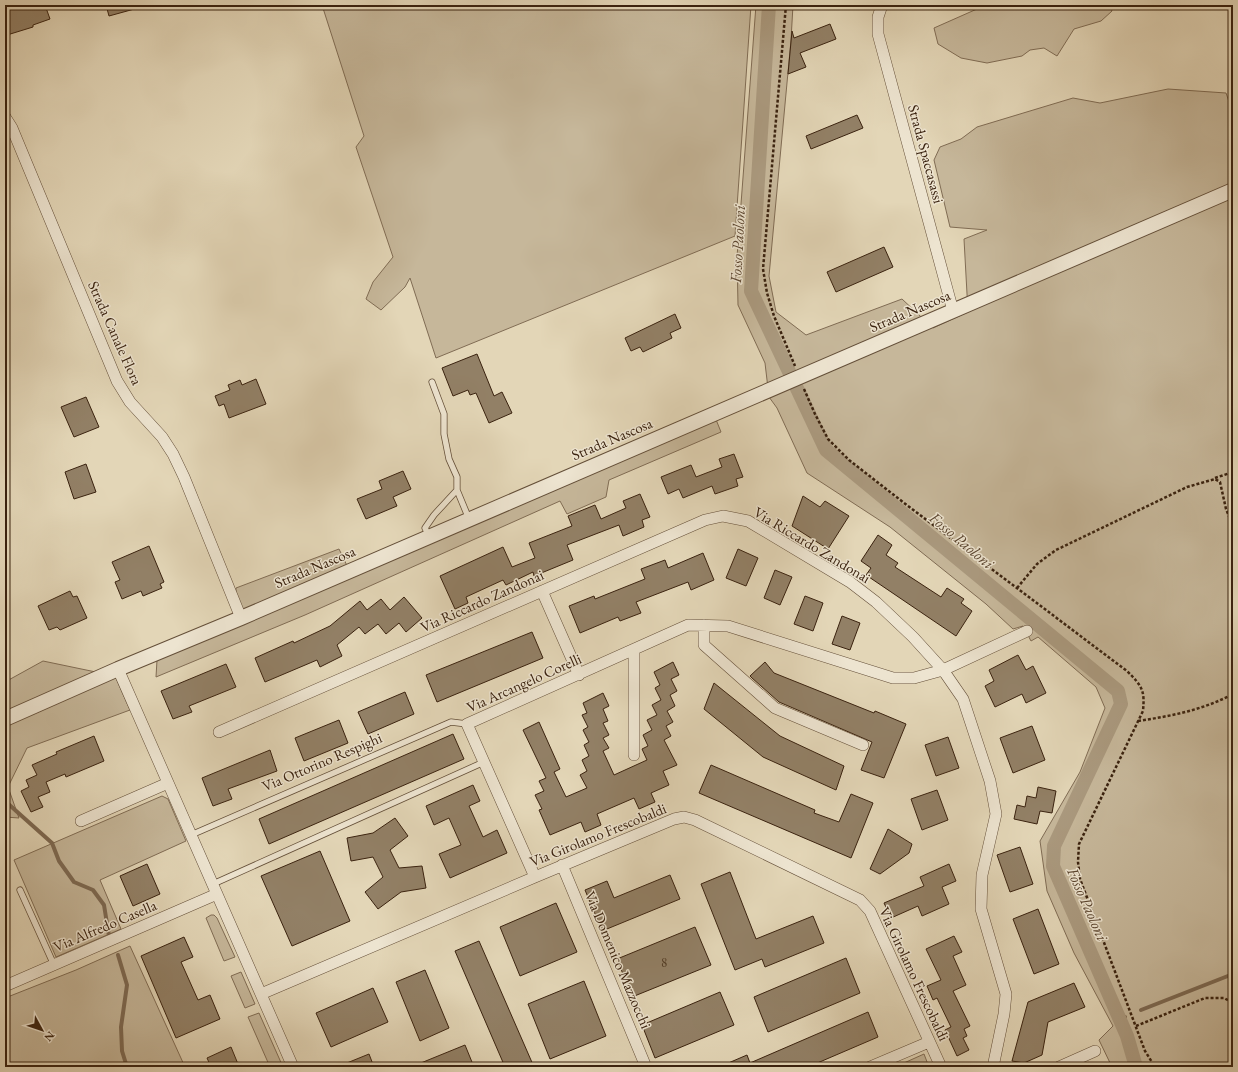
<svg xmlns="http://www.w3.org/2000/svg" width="1238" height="1072" font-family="'EB Garamond',serif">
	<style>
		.green { fill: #c6b79a; stroke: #806c54 }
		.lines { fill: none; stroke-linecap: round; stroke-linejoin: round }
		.stream { stroke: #7d6952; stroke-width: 4 }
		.canal { stroke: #aa997e; stroke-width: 14 }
		.building { fill: #928066; stroke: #3a220f }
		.service-casing { stroke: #644f39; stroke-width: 7 }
		.minor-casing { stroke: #644f39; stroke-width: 12 }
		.tertiary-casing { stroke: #644f39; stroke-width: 16 }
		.path { stroke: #3a220f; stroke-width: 2.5; stroke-dasharray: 3 2; stroke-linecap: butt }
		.service { stroke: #ede4d0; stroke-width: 5.5 }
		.minor { stroke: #ede4d0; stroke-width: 11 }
		.tertiary { stroke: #ede4d0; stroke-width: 14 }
		.labels { text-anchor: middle; stroke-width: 3; stroke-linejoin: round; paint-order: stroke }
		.number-label { font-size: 13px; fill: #503a25 }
		.street-label { font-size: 15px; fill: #3a220f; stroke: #ede4d0 }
		.water-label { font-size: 16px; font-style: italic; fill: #5c4630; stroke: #ede4d0 }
	</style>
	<rect width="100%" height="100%" fill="#e3d6b7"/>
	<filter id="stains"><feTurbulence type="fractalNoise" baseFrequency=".005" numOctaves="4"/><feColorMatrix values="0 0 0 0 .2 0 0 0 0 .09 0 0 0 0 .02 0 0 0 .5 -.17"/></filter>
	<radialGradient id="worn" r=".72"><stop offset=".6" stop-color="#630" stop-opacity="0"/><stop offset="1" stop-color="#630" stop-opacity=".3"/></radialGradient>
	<!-- green -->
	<path class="green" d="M322 5H751L735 236 436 358 410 278 405 287 381 310 366 299 373 282 393 257 356 147 364 136Z
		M756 5H793L791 40 769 276 776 312 806 335 902 299 933 328 968 312 964 239 987 230 950 227 934 160 940 147 961 139 977 127 1073 98 1100 103 1168 89 1226 93 1233 113V1067H1112L1099 1040 1113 1026 1074 953 1047 891 1040 841 1080 772 1105 708 1096 687 1038 637 1031 641 1023 626 1013 629 986 604 890 527 807 473 777 408 769 397 765 363 738 305 737 257Z
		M986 5H1110L1112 11 1101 21 1074 29 1057 56 1044 48 1030 50 1022 56 987 63 961 58 938 44 934 28Z
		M715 417 721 432 609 480 606 497 567 514 560 501 305 615 156 677 157 660 235 626 236 588 339 549 351 574Z
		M43 661 115 676 130 710 27 748 8 787 19 818 5 817V682Z
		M162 796 168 799 186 841 100 880 121 929 56 957 14 860Z
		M211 915H214L217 918 235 957 224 961 206 918Z
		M130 946 185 1067H5V998L76 970Z
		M241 972 255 1004 245 1008 231 976Z
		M259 1013 283 1067H270L248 1017Z
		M924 1054 929 1067H895Z"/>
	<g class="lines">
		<!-- stream -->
		<path class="stream" d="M5 801 52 843 59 861 74 882 93 890 104 905 109 936
			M118 955 127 985 121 1027 122 1051 127 1067
			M1141 1010 1233 974
			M1120 1019 1125 1017"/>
		<!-- canal -->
		<path class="canal" d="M769 5 751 291 826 450 1118 691 1121 704 1054 846 1053 866 1127 1036 1136 1067"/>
	</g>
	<!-- building -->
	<path class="building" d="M5 5H45L50 19 33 25V27L7 35 5 30Z
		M106 5H138V8L109 16Z
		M830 24 836 39 800 53 806 67 788 74 792 31 794 38Z
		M857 115 863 128 811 149 806 136Z
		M884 247 893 267 836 292 827 272Z
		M675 314 681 328 670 333 672 338 643 352 640 347 631 351 625 338Z
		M477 354 494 396 502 392 512 413 489 423 476 393 470 395 468 390 453 396 442 368Z
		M256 379 266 404 229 418 224 404 219 406 215 396 230 390 228 385 240 380 242 385Z
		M86 397 99 427 74 437 61 407Z
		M734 454 743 477 736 479 738 486 715 494 712 486 683 498 679 489 668 494 661 477 691 465 696 477 722 467 719 459Z
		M86 464 96 492 74 499 65 472Z
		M403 471 411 489 393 497 397 506 366 519 357 499 382 489 379 481Z
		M640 494 650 517 642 520 644 527 623 536 619 525 567 545 573 560 534 576 533 572 506 585 503 580 466 597 468 603 455 609 440 576 503 547 512 567 535 558 529 543 572 526 568 516 595 505 601 519 626 508 623 501Z
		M803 496 820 507 825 501 849 516 828 549 792 526Z
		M878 535 892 545 886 555 898 563 895 567 941 597 947 588 964 599 961 603 972 611 956 636 866 575 871 568 861 561Z
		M149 546 164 582 160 584 162 588 143 596 141 591 122 599 115 582 120 580 112 562Z
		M738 549 758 558 746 586 726 578Z
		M703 553 714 580 691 590 688 582 636 602 641 613 620 621 618 617 580 633 569 606 594 596 595 599 645 579 641 569 665 560 668 568Z
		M775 570 792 577 780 605 764 598Z
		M70 591 73 597 77 596 87 618 60 630 57 627 49 630 38 606Z
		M805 596 823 603 813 631 794 624Z
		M404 597 422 618 406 632 399 623 386 634 378 624 365 634 359 627 337 645 342 656 320 667 317 660 265 682 255 658 293 641 294 643 330 626 360 601 367 610 381 599 390 610Z
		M842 616 860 623 850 650 832 644Z
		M532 632 543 658 437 702 426 675Z
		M1018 655 1026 670 1033 666 1046 693 1026 703 1022 694 995 707 985 686 994 681 989 670Z
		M673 662 679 675 671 679 677 691 670 695 675 706 667 711 673 722 666 726 671 736 664 740 677 765 663 771 669 785 651 793 655 802 639 809 634 798 597 814 601 825 585 832 581 822 550 835 539 810 542 809 535 795 544 791 539 781 546 778 523 730 539 722 560 769 554 772 566 797 587 788 580 775 587 771 582 760 589 756 584 745 589 742 583 730 588 727 582 715 587 713 583 703 603 693 609 706 603 709 608 721 603 723 609 735 603 738 609 748 603 751 614 775 647 760 642 749 648 746 643 735 652 730 647 720 657 715 652 705 661 700 655 688 660 685 654 672Z
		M765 662 774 673 874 713 875 711 906 724 884 778 861 770 872 742 779 702 752 678 750 676Z
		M226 664 236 687 189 706 192 712 173 719 161 691Z
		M714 683 780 736 844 766 836 790 763 757 704 709Z
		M405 692 414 714 368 734 358 712Z
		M339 720 348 743 304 761 295 738Z
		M1032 726 1045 760 1013 773 1000 738Z
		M453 734 464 759 269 844 259 819Z
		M94 736 104 761 66 777 65 774 46 782 50 792 38 797 43 807 31 812 21 791 29 787 26 780 37 775 32 765 57 754 56 752Z
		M948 737 959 768 936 776 925 745Z
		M270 750 277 771 228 789 232 799 213 806 202 778Z
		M711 765 815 810 814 813 839 822 851 794 873 803 851 858 699 793Z
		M473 785 480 801 469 806 483 837 497 830 507 853 450 878 439 854 461 845 449 818 434 825 426 806Z
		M1038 787 1056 791 1052 813 1040 811 1037 824 1014 819 1017 805 1025 807 1027 796 1036 798Z
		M937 790 948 820 922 830 911 799Z
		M395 818 408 836 390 850 399 868 422 866 426 888 401 892 378 909 365 892 383 877 373 857 351 861 347 838 373 833Z
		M888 829 912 844 909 853 880 874 870 869Z
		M1020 847 1033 884 1010 892 997 855Z
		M320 851 350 921 292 946 261 876Z
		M147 864 160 894 133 906 120 876Z
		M949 864 956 881 942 887 949 904 922 916 918 906 891 918 884 903 924 886 920 877Z
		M730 872 756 939 813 916 824 943 765 967 762 959 735 970 701 884Z
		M670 875 680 899 602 931 585 890 607 881 614 898Z
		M556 903 577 952 520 976 500 927Z
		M1038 909 1059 964 1034 974 1013 919Z
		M695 927 711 965 632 997 617 959Z
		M954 936 962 952 953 956 966 985 953 991 970 1026 964 1029 967 1036 963 1038 969 1050 957 1056 945 1030 951 1027 937 998 933 1000 927 986 941 980 926 949Z
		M184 937 193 957 181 962 198 1000 210 995 220 1019 176 1038 141 956Z
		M479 941 534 1067H505L455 951Z
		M846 958 860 993 768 1032 754 997Z
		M425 970 449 1028 420 1041 396 982Z
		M584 981 606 1036 550 1059 528 1004Z
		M1074 983 1085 1007 1048 1022 1042 1055 1024 1063 1012 1061 1028 1002Z
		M373 988 388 1022 331 1047 316 1013Z
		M720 992 734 1025 655 1058 642 1025Z
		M868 1012 878 1037 808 1067H719L747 1055 750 1063Z
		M465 1045 474 1067H411Z
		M231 1047 238 1064 231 1067H211L207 1058Z
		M369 1054 374 1067H337Z"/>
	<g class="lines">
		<!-- service casing -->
		<g class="service-casing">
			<path id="service" d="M432 382 444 414V434L449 459 457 477V490L469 519
				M429 536 425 528 434 515 457 490
				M191 835 451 722 467 724
				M213 884 484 762
				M20 890 54 965"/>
		</g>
		<!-- minor casing -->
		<g class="minor-casing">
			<path id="minor" d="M882 5 878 17V34L953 311
				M5 117 12 128 117 381 130 402 162 437 173 454 184 477 241 618
				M542 591 579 675
				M704 625V645L775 708 863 745
				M118 669 293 1067
				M219 732 705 520 723 516 748 521 850 582 876 602 913 637 943 670 963 699 990 781 996 814 982 875 981 909 1006 994 1004 1014 993 1067
				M634 755V650
				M81 821 168 783
				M562 865 646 1067
				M535 877 467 724 688 625 728 626 893 678H914L943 670 1027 631
				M5 986 217 894
				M261 994 535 877 674 819 684 817 695 820 860 900 870 911 941 1067
				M870 1067 929 1042
				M1059 1067 1095 1051"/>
		</g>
		<!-- tertiary casing -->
		<g class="tertiary-casing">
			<path id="tertiary" d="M5 719 118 669 241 618 1233 190"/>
		</g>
		<!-- path -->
		<path class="path" d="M786 5 763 269 767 293 774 316 795 366
			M804 389 815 414 828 439 849 460 908 506 1127 671C1142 686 1145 690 1143 711L1079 844 1078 862 1080 879 1145 1051 1155 1067
			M1215 478 1233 472
			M1017 588 1037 564 1056 550 1187 487 1215 479 1220 482 1226 509 1233 526
			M1138 721C1171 716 1203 710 1233 694
			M1136 1026 1205 998H1224L1233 1003"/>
		<!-- service -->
		<use href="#service" class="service"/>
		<!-- minor -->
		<use href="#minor" class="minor"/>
		<!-- tertiary -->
		<use href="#tertiary" class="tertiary"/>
	</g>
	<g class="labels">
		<!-- number labels -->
		<g class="number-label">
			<text x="664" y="967">8</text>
		</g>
		<!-- street labels -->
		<g class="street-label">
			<text transform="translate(926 154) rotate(75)" y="5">Strada Spaccasassi</text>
			<text transform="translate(910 311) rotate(-23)" y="5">Strada Nascosa</text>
			<text transform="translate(115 333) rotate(66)" y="5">Strada Canale Flora</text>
			<text transform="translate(612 439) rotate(-23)" y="5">Strada Nascosa</text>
			<text transform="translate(812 545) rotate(31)" y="5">Via Riccardo Zandonai</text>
			<text transform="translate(315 567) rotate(-23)" y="5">Strada Nascosa</text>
			<text transform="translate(482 601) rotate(-24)" y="5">Via Riccardo Zandonai</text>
			<text transform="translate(524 683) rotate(-24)" y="5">Via Arcangelo Corelli</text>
			<text transform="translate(322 762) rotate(-23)" y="5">Via Ottorino Respighi</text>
			<text transform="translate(598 835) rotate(-22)" y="5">Via Girolamo Frescobaldi</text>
			<text transform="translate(105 926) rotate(-23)" y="5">Via Alfredo Casella</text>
			<text transform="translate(618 960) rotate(67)" y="5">Via Domenico Mazzocchi</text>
			<text transform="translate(914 974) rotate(65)" y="5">Via Girolamo Frescobaldi</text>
		</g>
		<!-- water labels -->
		<g class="water-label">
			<text transform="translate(737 244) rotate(-87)" y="6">Fosso Paoloni</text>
			<text transform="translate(962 540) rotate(40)" y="6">Fosso Paoloni</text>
			<text transform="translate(1088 904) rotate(66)" y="6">Fosso Paoloni</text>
		</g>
	</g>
	<!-- margin -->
	<rect width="1238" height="1072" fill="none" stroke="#e3d6b7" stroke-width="20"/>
	<rect x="6" y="6" width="1226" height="1060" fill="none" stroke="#3a220f" stroke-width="2"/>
	<rect x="10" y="10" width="1218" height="1052" fill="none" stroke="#3a220f"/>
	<!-- north arrow -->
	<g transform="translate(42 1030) rotate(130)" stroke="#ede4d0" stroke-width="3" paint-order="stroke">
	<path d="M0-3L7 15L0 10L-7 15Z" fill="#3a220f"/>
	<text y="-6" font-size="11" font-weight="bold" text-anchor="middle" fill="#3a220f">N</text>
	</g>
	<rect width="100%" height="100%" filter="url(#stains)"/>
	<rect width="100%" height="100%" fill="url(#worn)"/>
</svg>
